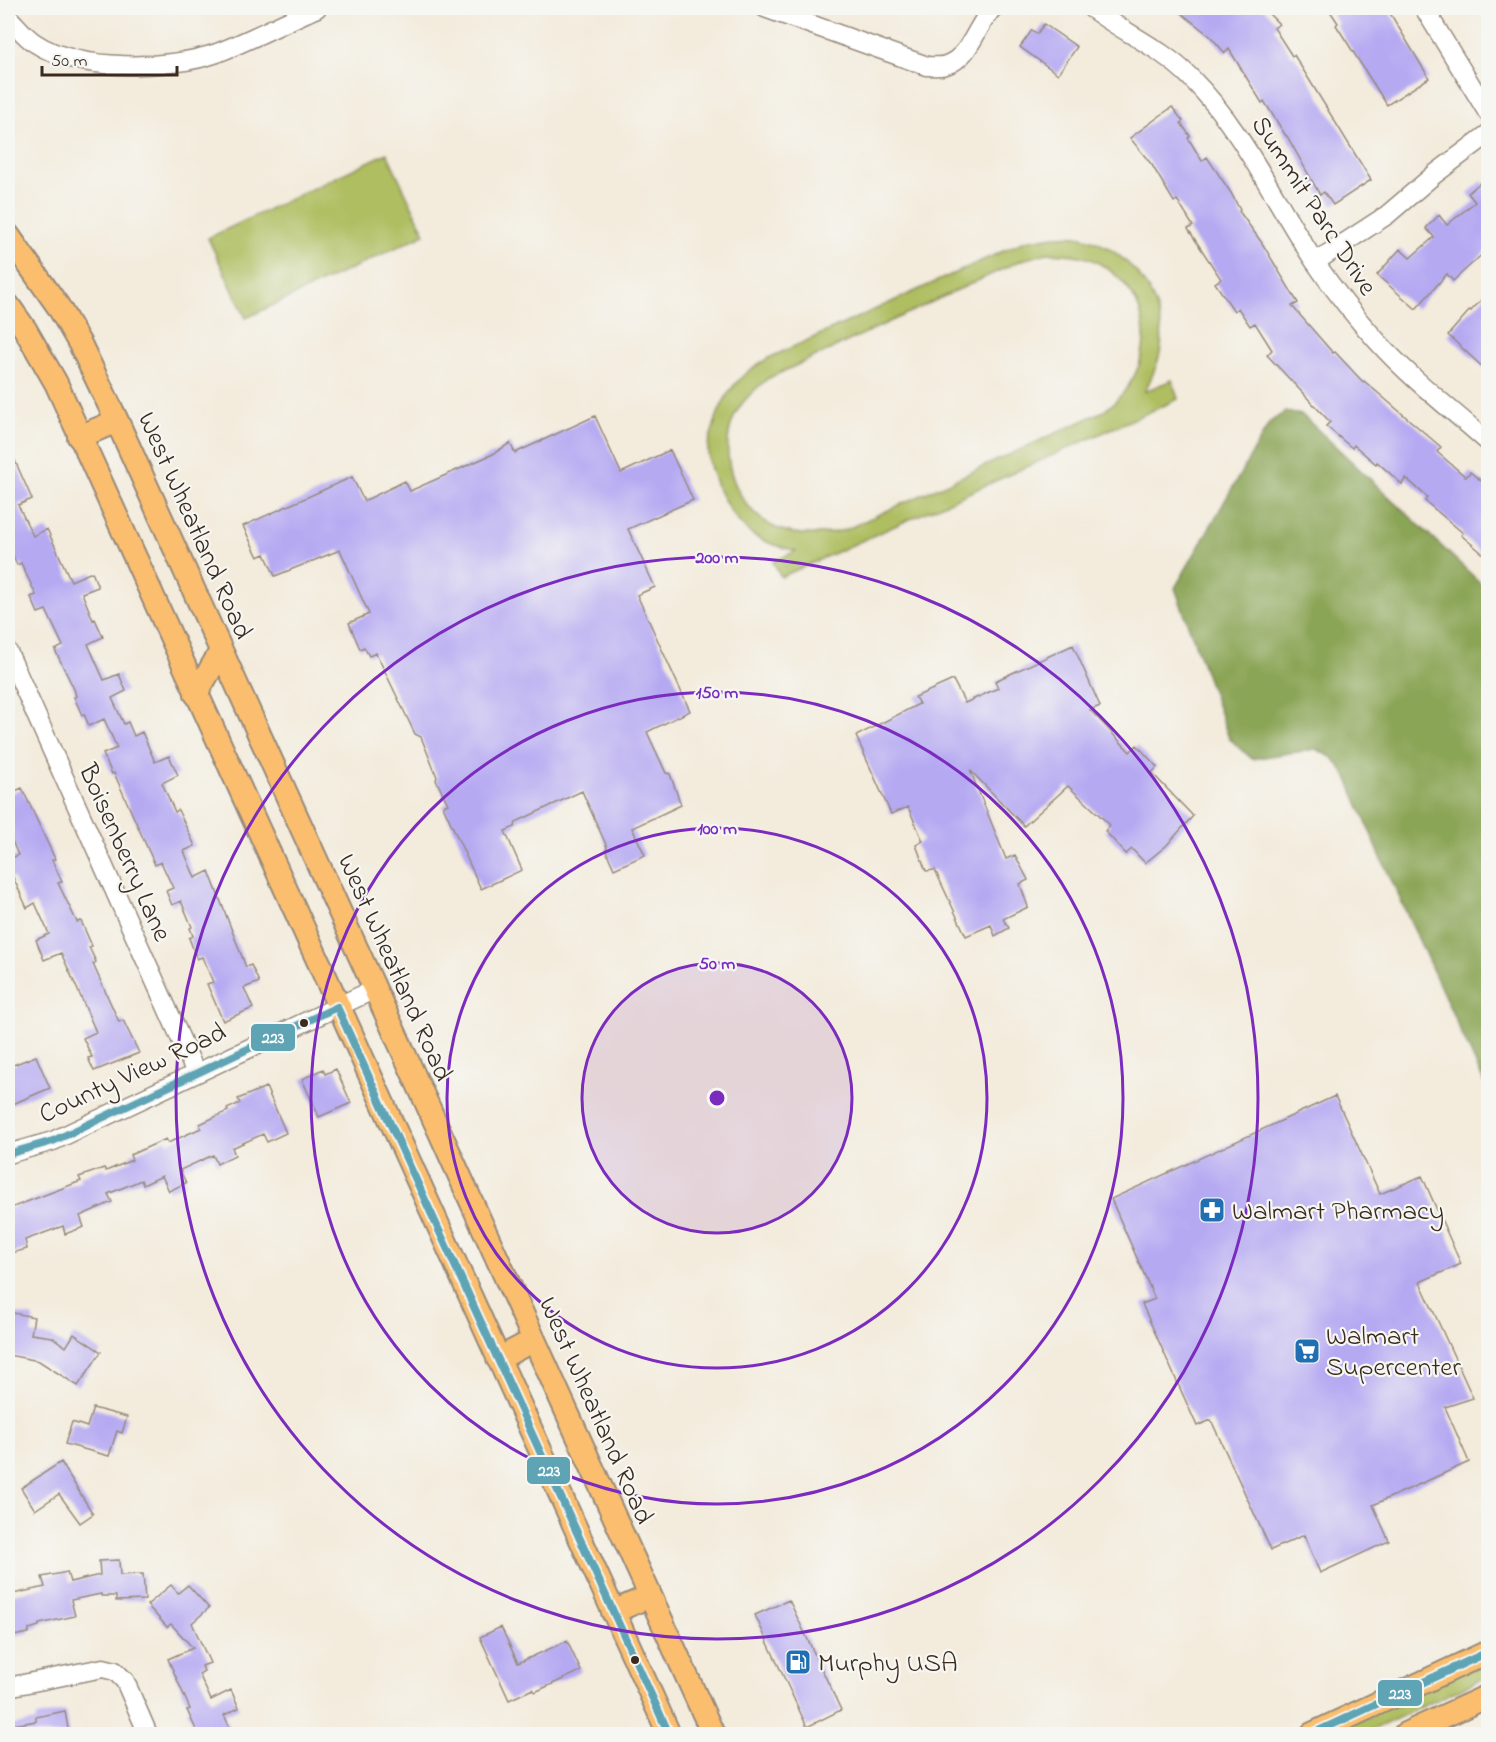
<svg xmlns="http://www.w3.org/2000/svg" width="1496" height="1742" font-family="'Indie Flower',sans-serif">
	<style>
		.green { fill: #afbe60; stroke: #75743f; stroke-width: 1.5; fill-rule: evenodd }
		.forest { fill: #8ba556; stroke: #63683a; stroke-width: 1.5 }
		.building { fill: #b5a9f2 }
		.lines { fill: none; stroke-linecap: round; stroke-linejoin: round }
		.minor-casing { stroke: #978a7c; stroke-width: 21 }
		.major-casing { stroke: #978a7c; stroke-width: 26 }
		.minor { stroke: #fff; stroke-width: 18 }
		.major { stroke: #fbbe6e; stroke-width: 22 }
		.bus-1-casing { stroke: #f6f6f2; stroke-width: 12 }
		.bus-1 { stroke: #5fa4b5; stroke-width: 8 }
		.ring { fill: none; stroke: #7b2cbf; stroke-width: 3 }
		.bus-dot { fill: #3b2a1e; stroke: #f6f6f2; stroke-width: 2 }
		.labels { text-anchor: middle; stroke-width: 4.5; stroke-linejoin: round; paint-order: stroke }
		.street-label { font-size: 27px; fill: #3b2a1e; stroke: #f6f6f2 }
		.poi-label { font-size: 27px; fill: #3b2a1e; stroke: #f6f6f2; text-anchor: start }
		.centre { fill: #7b2cbf; stroke: #f6f6f2; stroke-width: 3 }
		.ring-label { font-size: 18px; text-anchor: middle; font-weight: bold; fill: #7b2cbf; stroke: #f6f6f2; stroke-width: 4.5; stroke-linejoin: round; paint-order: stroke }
		.line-badge { stroke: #f6f6f2; stroke-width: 2 }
		.badge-label { font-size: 16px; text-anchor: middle; font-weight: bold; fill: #fff }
	</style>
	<rect width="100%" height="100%" fill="#f6f6f2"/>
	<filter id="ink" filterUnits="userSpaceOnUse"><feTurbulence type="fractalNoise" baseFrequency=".0167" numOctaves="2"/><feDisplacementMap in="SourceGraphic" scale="12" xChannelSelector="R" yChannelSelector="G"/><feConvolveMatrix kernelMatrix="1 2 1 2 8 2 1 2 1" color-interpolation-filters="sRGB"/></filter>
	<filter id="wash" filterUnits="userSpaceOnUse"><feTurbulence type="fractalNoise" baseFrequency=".008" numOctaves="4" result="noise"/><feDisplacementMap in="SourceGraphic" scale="24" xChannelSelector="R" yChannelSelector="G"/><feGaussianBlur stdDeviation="1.35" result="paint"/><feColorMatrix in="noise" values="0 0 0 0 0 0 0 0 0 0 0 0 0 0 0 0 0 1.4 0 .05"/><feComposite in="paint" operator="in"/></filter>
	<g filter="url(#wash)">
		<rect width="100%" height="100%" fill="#f3ebdb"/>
		<!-- green -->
		<path class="green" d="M387 153 425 234 246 318 208 238Z
			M1054 236C1063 236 1074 234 1082 237 1129 249 1167 299 1161 348 1159 364 1151 378 1145 391L1172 380 1178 399 781 577 773 562 796 551C781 547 766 543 753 535 740 526 731 513 724 500 715 485 708 465 708 447 708 442 711 435 713 429 722 395 739 373 771 357L1025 241ZM1047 253C1064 254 1082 254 1097 262 1159 296 1158 371 1104 411L845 530C823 535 798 537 776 528 736 510 717 456 734 417 741 401 755 390 767 379L1022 260Z
			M1488 1654V1676L1366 1733 1342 1734 1339 1729Z"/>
		<!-- forest -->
		<path class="forest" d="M1285 412 1302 415 1488 590V1091L1379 853 1347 777 1333 758 1316 749 1252 759 1229 738 1175 588 1270 422Z"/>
		<g id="blocks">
			<!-- building -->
			<path class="building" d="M1175 8H1263L1279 24 1274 28 1292 56 1294 55 1371 180 1333 205 1324 192 1320 195 1287 136H1286L1264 101 1262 103 1229 49 1225 53 1210 36Z
				M1328 8H1387L1429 78 1387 105 1336 25 1338 23Z
				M1044 24 1077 47 1058 74 1020 47 1032 30 1037 34Z
				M1172 107 1183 121 1181 123 1190 136 1188 138 1202 161 1207 157 1231 193 1240 210 1239 211 1262 243 1298 303 1292 306 1333 353 1335 352 1363 382 1364 381 1441 447 1437 452 1466 477 1470 472 1488 486V558L1461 535 1463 533 1425 501 1427 497 1406 478 1402 484 1377 462 1376 464 1354 445 1352 448 1326 426 1330 422 1267 355 1272 350 1255 323 1250 326 1238 308 1234 311 1215 283 1221 279 1188 229 1193 226 1177 200 1174 202 1152 165 1130 138Z
				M1482 181 1488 189V249L1453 281 1447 274 1416 309 1377 275 1400 249 1410 258 1434 237 1426 228 1439 215 1447 225 1475 202 1468 193Z
				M1488 293V372L1448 335 1470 310 1471 311Z
				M595 416 621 473 670 450 693 500 628 529 655 587 637 595 690 711 647 732 666 773 670 774 681 805 632 828 645 855 614 869 606 851 607 847 582 791 516 822 515 827 505 831 522 870 481 889 443 806 448 804 436 780 437 777 421 737 415 734 376 653 369 656 364 647 360 649 349 623 369 614 340 550 275 576 265 554 258 557 243 526 352 477 364 501 405 481 410 491 493 454 510 443 515 453Z
				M8 445 32 499 18 505 33 536 47 529 71 581 92 572 98 587 82 593 93 620 95 619 103 637 88 644 104 680 119 674 126 691 112 698 124 724 128 722 134 736 142 732 155 762 169 756 178 775 162 783 175 812 178 810 195 846 184 851 195 878 209 871 246 967 251 965 259 982 244 988 253 1008 223 1021 207 984 213 982 202 957 197 959 189 938 193 936 190 928 192 927 181 901 172 905 166 891 173 888 161 862 155 865 114 773 112 774 103 754 117 748 104 719 89 726 84 714 82 715 74 697 76 696 74 689 55 650 63 646 46 610 38 613 31 597 36 595 21 563 17 565 8 544Z
				M1073 645 1100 706 1090 710 1130 752 1137 745 1157 767 1152 773 1193 816 1166 846 1145 863 1132 849 1126 854 1105 831 1110 825 1068 786 1024 826 970 770 1006 859 1015 855 1028 880 1020 884 1028 907 1003 919 1009 928 995 936 991 925 966 936 935 870 926 871 916 845 923 841 908 807 891 814 856 736 919 704 915 697 953 680 965 703 998 688 995 681Z
				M22 788 55 859 52 860 62 882 58 883 77 922 81 921 92 946 89 947 96 962 93 964 119 1022 123 1020 139 1053 94 1071 88 1058 92 1057 83 1038 96 1032 80 995 61 953 44 960 36 940 49 934 35 903 27 908 13 877 8 880V860L18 855 8 832V794Z
				M36 1056 50 1088 8 1106V1067Z
				M323 1069 325 1074 336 1069 351 1103 319 1117 302 1079Z
				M266 1087 286 1133 267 1142 263 1134 232 1148 235 1155 217 1164 213 1155 180 1170 186 1183 169 1191 162 1176 143 1185 141 1180 108 1194 112 1202 80 1216 84 1227 65 1234 63 1226 25 1240 27 1249 8 1254V1209L81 1181 79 1177 104 1168 106 1171 132 1160 130 1155 166 1139 168 1143 201 1128 200 1124 228 1111 227 1109 240 1103 238 1099Z
				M1335 1096 1380 1194 1422 1176 1461 1264 1420 1282 1473 1398 1445 1407 1469 1462 1373 1505 1389 1541 1320 1573 1304 1535 1271 1550 1211 1420 1197 1426 1142 1304 1155 1299 1111 1199Z
				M8 1312 34 1317 31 1334 52 1337 66 1347 74 1334 101 1352 78 1386 39 1361 8 1355Z
				M93 1408 127 1417 122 1433 117 1431 109 1456 65 1444 72 1422 87 1427Z
				M61 1462 93 1514 80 1523 59 1494 35 1510 21 1488Z
				M119 1560 120 1575 143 1574 145 1600 116 1601V1596H101V1594L71 1600 75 1616 39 1624V1626L29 1629V1633L8 1637V1595L45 1587 42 1577 67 1572 70 1582 100 1575 99 1561Z
				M171 1585 178 1593 188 1585 209 1608 192 1623 210 1663 202 1666 204 1671 199 1674 211 1700 231 1690 239 1708 224 1715 233 1734H198L187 1710 190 1709 168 1659 193 1648 171 1624 167 1627 147 1605Z
				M789 1600 841 1710 807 1727 755 1615Z
				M501 1627 518 1663 567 1641 581 1671 535 1692 533 1689 509 1700 480 1637Z
				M65 1711 69 1734H8V1726L36 1721V1717Z"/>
		</g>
	</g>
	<g filter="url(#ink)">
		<use href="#blocks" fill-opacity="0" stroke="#978a7c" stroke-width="1.5"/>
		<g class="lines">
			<!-- minor casing -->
			<g class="minor-casing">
				<path id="minor" d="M765 8 927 66C933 66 941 67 946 65 971 57 976 25 993 8
					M1091 8C1124 33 1162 48 1191 78 1244 131 1274 201 1315 262 1334 290 1355 317 1377 341 1410 378 1451 409 1488 442
					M1424 8 1488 113
					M9 18C17 26 25 37 35 43 79 72 169 70 217 53 251 40 284 22 317 8
					M1315 262 1387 215 1435 174 1488 134
					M8 652 196 1073
					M8 1154 53 1141 375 989
					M8 1687 103 1668 115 1671 125 1681 148 1734"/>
			</g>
			<!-- major casing -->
			<g class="major-casing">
				<path id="major" d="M8 235 58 306 80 344 117 421 713 1734
					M8 305 25 329 56 383 669 1734
					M79 437 117 421
					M196 694 221 651
					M498 1359 534 1340
					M613 1612 650 1596
					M1312 1734 1488 1652
					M1405 1734 1488 1696"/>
			</g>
			<!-- minor -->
			<use href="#minor" class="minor"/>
			<!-- major -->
			<use href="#major" class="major"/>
			<!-- bus-1 casing -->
			<g class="bus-1-casing">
				<path id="bus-1" d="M8 1154 53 1141 337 1007 669 1734
					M1312 1734 1488 1652"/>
			</g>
			<!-- bus-1 -->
			<use href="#bus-1" class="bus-1"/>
		</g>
	</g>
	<!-- distance rings -->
	<circle cx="717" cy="1098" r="135" fill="#7b2cbf" fill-opacity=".12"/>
	<g class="ring">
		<circle cx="717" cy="1098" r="135"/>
		<circle cx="717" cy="1098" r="270"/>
		<circle cx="717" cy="1098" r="406"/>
		<circle cx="717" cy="1098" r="541"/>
	</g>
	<!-- icons -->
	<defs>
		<g id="pharmacy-square" transform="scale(1.35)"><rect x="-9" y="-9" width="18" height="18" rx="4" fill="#1f6fb2" stroke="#f6f6f2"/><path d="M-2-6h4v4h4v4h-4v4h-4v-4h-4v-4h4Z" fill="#fff"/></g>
		<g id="supermarket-square" transform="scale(1.35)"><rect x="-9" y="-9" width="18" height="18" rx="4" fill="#1f6fb2" stroke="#f6f6f2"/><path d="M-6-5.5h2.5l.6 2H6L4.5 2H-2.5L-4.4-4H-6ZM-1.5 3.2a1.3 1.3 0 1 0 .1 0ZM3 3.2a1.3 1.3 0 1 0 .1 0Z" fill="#fff"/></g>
		<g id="fuel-square" transform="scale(1.35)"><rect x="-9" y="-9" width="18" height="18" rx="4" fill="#1f6fb2" stroke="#f6f6f2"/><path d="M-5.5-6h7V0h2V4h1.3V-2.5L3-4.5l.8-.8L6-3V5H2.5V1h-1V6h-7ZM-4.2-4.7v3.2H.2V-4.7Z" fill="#fff"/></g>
	</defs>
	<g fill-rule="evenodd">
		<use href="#pharmacy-square" x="1212" y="1210"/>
		<use href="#supermarket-square" x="1307" y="1351"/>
		<use href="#fuel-square" x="798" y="1662"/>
	</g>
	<!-- markers -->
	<g class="bus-dot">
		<circle cx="304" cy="1023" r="5"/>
		<circle cx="635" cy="1660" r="5"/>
	</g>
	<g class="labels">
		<!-- street labels -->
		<g class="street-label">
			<text transform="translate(1315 205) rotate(57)" y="9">Summit Parc Drive</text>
			<text transform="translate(196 525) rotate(66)" y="9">West Wheatland Road</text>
			<text transform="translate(126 852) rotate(66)" y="9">Boisenberry Lane</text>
			<text transform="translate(396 967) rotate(66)" y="9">West Wheatland Road</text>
			<text transform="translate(132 1072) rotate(-25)" y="9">County View Road</text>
			<text transform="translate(597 1410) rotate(66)" y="9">West Wheatland Road</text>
		</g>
		<!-- poi labels -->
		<g class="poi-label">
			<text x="1232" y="1219">Walmart Pharmacy</text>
			<text x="1326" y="1344">Walmart<tspan x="1326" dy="31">Supercenter</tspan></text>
			<text x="818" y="1671">Murphy USA</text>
		</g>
	</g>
	<circle cx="717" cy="1098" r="9" class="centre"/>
	<g class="ring-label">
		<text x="717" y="563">200 m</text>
		<text x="717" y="698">150 m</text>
		<text x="717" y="834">100 m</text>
		<text x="717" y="969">50 m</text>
	</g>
	<g class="line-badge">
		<rect x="250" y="1023" width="46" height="29" rx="6" fill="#5fa4b5"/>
		<rect x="526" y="1456" width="45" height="29" rx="6" fill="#5fa4b5"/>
		<rect x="1377" y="1679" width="46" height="28" rx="6" fill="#5fa4b5"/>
	</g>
	<g class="badge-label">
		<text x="273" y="1043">223</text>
		<text x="549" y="1476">223</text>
		<text x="1400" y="1699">223</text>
	</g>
	<!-- margin -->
	<rect width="1496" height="1742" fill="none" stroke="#f6f6f2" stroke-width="30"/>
	<!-- scale -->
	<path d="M42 66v9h135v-9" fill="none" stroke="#3b2a1e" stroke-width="3"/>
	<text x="51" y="66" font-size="18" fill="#3b2a1e" stroke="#f6f6f2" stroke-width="4.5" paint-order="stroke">50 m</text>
</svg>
